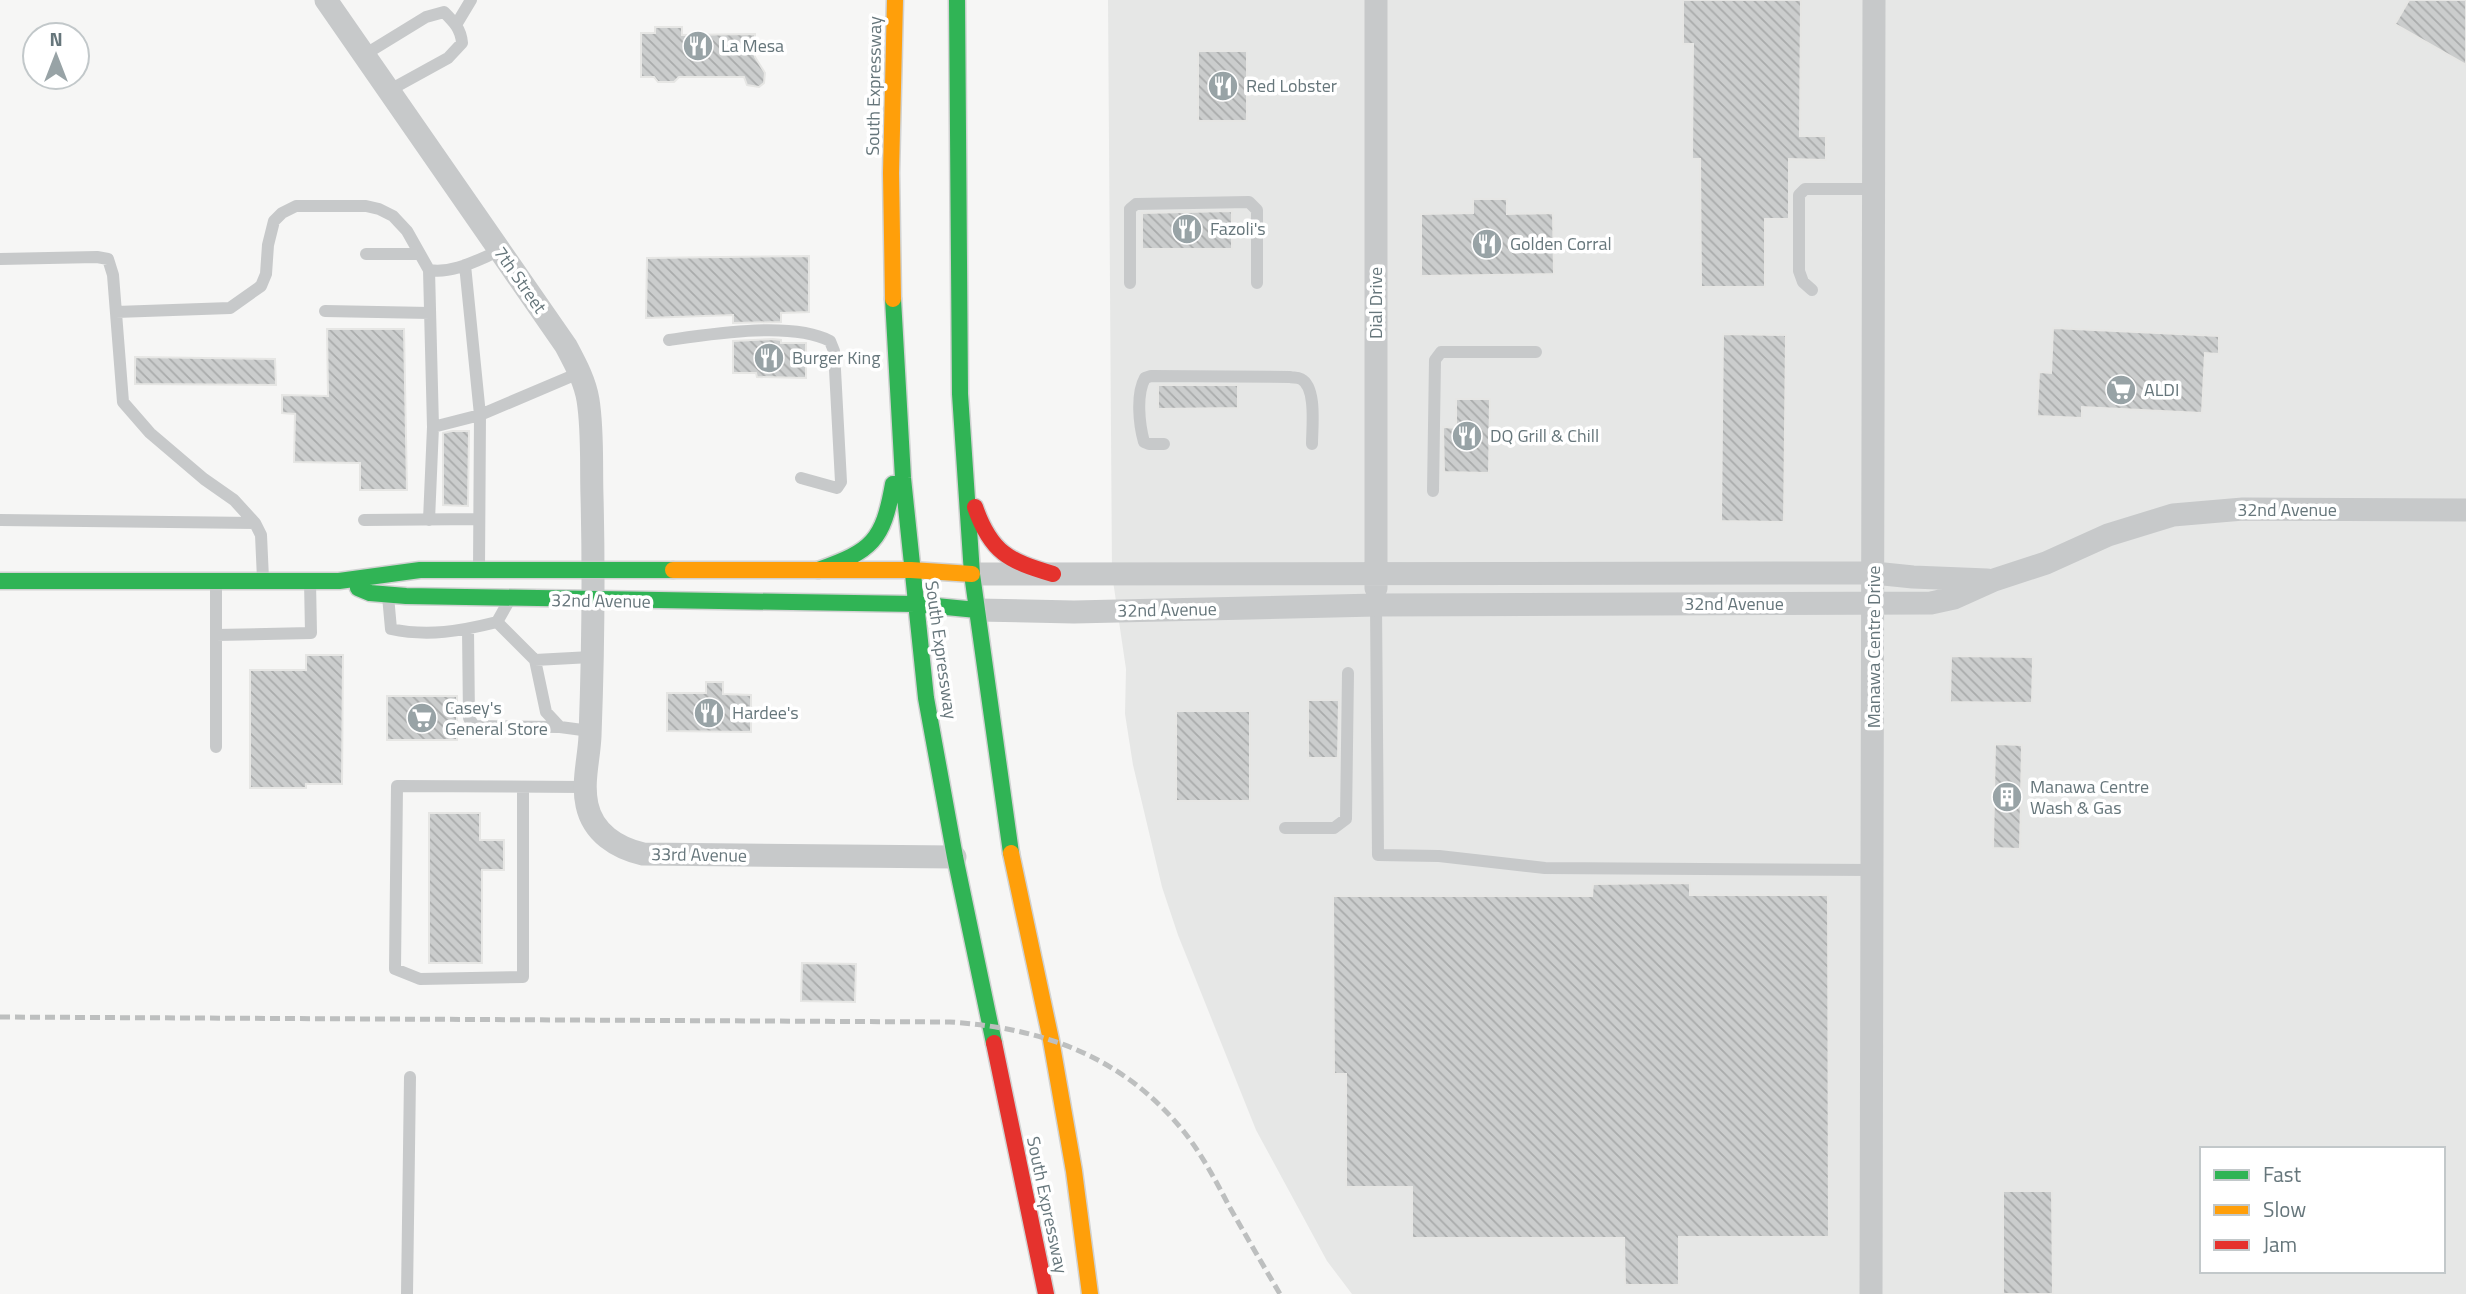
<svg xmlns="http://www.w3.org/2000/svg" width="2466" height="1294" font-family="'Titillium Web',sans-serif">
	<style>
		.built { fill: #e6e7e6; fill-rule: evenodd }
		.building { fill: url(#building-back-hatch); stroke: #e6e6e4; stroke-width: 2 }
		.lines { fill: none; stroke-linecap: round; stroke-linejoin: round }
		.fast-casing { stroke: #d1d2d2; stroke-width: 19 }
		.slow-casing { stroke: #d1d2d2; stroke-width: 19 }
		.jam-casing { stroke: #d1d2d2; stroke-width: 19 }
		.lane { stroke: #c7c9ca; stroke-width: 12 }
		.street { stroke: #c7c9ca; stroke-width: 23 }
		.fast { stroke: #30b455; stroke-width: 16 }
		.slow { stroke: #ff9f0a; stroke-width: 16 }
		.jam { stroke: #e5322d; stroke-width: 16 }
		.rail { stroke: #bdbfbf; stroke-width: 5; stroke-dasharray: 10 5; stroke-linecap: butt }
		.labels { text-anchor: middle; stroke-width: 7; stroke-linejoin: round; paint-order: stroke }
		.poi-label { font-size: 18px; fill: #66767b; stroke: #fff; text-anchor: start }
		.street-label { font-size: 18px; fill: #66767b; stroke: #fff }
	</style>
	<defs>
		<pattern id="building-back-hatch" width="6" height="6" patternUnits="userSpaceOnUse" patternTransform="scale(1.75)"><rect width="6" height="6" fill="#cbcdcd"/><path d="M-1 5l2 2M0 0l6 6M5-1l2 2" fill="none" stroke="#a9abab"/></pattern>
	</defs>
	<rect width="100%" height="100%" fill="#f6f6f5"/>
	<!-- built -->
	<path class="built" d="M1108 0H2466V1294H1352L1327 1261 1256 1130 1178 935 1162 887 1133 765 1125 714 1126 669 1112 574ZM2202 1149H2443V1271H2202Z"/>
	<!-- building -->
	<path class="building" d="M1683 0H1801L1800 136H1826V160L1789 159V219H1765V287H1701L1700 159H1692L1693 44H1683Z
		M2409 0H2466V65L2395 24Z
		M655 27H682V35L755 34V57L765 73 764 83 759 87 747 85 744 77H679L674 82H658L654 77H641V33H655Z
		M1198 51H1247V121H1198Z
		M1473 199H1507V214L1553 213 1554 274 1421 276V214L1473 213Z
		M1232 211V249H1142V213Z
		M809 256V312L781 313V322L733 323V315L646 318 647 258Z
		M2053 328 2219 336V354L2205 353 2202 413 2082 407V418L2037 416 2039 372 2051 373Z
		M327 329H404L407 490H360V463L294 462 295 414 282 413V395L328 396Z
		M1723 334 1786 335 1784 522 1721 521Z
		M773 339 781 340V343H806V378L757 377 756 373H733V341Z
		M135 357 275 359 276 385 135 384Z
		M1158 385H1238V408L1158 409Z
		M1456 399H1490L1489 473 1444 472 1443 427 1456 428Z
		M452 431H469L468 506 443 505V433Z
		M306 655H343L342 784H306V788H250V670H306Z
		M1951 656 2033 657 2032 703 1950 702Z
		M706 682H723V694L751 695V732L667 731V693H706Z
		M387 696H457V740H387Z
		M1308 700H1339L1338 758H1308Z
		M1176 711H1250V801H1176Z
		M1995 744 2022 745 2020 849 1993 848Z
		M429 813H480V840H504V870H482V963H429Z
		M1690 883V895H1828L1829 1237H1679V1285H1625L1624 1238H1412V1187H1346V1074H1334L1333 896H1592L1593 884Z
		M802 963 856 964 855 1002 801 1001Z
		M2003 1191H2052L2053 1294H2003Z"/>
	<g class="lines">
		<!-- fast casing -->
		<g class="fast-casing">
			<path id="fast" d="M957 0 960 394 972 574 1011 853
				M893 299 903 478 926 698 955 857 994 1043
				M818 570C872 551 883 541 893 484
				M0 581H339L420 570H673
				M358 588 370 593 406 596 915 604 977 610"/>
		</g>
		<!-- slow casing -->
		<g class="slow-casing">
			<path id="slow" d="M893 299 891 173 895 0
				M673 570H911L972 574
				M1011 853 1051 1040 1074 1171 1090 1294"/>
		</g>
		<!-- jam casing -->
		<g class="jam-casing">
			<path id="jam" d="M975 507C991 553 1009 561 1053 574
				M994 1043 1046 1294"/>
		</g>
		<!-- lane -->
		<path class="lane" d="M456 25 471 0
			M364 55 426 17 444 12C454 22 461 29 462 43L448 58 388 91
			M366 254H420
			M0 259 97 257 108 259 113 275 123 402 150 433 204 479 234 500 255 523 261 535 263 579
			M465 265 480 415 479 568
			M429 270C453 274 477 260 499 251
			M1130 283V209L1136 204 1249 202 1257 210V283
			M1812 290 1803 282 1799 271V195L1805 189H1873
			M325 311 430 313
			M116 312 230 308 261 286 266 274 268 245 274 221 282 213 296 206H366L379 209 393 216 407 231 429 270 433 427
			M669 340C711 334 792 321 830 341L834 351 841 482 837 488 801 478
			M1164 444H1149L1144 442C1139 424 1136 394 1145 378L1151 376 1290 377C1293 378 1297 377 1301 379 1317 387 1312 428 1312 444
			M1433 491 1435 360 1441 352H1536
			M0 520 255 523
			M364 520 479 519
			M429 520 433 427 480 415 579 373
			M388 596 391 629C428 637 461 631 497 622L510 599
			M1376 605 1378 855 1439 856 1545 868 1873 870
			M497 622 535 660 591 657
			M468 630 469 718 474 726 560 727
			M216 635 311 633 310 581
			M535 660 546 712 560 727 590 731
			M216 747V581
			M523 787V977L420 979 395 969 397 786 584 787
			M1285 828H1334L1346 819 1348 673
			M407 1294 410 1077"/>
		<!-- street -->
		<path class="street" d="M326 0 566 346C575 363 585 381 588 400 593 431 591 465 592 496 594 576 593 656 590 736 589 759 582 782 587 805 593 833 617 848 643 854L955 857
			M972 574 1874 573 1913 577 1987 580
			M1376 588V0
			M977 610 1074 612 1376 605 1931 603 1954 598 1994 580 2046 563 2108 535 2173 515 2243 509 2466 510
			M1871 1294 1874 0"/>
		<!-- fast -->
		<use href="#fast" class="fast"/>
		<!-- slow -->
		<use href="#slow" class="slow"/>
		<!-- jam -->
		<use href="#jam" class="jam"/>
		<!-- rail -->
		<path class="rail" d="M0 1017 950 1022C1044 1028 1124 1057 1185 1133 1202 1155 1216 1181 1229 1206 1246 1236 1263 1265 1280 1294"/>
	</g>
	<!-- icons -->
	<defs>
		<g id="restaurant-disc" transform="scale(1.575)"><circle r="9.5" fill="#98a3a6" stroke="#fff"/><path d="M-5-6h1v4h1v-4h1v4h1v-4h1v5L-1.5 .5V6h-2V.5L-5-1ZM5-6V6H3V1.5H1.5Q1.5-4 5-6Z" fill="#fff"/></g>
		<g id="supermarket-disc" transform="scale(1.575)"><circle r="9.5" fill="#98a3a6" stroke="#fff"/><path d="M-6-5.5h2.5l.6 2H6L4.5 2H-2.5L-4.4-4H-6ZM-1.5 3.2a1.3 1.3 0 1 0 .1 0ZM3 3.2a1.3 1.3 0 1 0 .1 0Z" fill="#fff"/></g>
		<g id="building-disc" transform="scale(1.575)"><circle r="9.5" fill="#98a3a6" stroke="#fff"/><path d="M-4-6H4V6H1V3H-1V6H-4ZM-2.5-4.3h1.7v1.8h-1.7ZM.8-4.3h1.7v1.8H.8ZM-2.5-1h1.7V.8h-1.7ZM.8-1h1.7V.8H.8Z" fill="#fff"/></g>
	</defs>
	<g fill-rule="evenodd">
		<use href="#restaurant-disc" x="698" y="46"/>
		<use href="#restaurant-disc" x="1223" y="86"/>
		<use href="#restaurant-disc" x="1187" y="229"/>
		<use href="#restaurant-disc" x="1487" y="244"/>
		<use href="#restaurant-disc" x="769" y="358"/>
		<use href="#supermarket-disc" x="2121" y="390"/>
		<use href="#restaurant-disc" x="1467" y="436"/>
		<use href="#restaurant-disc" x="709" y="713"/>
		<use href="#supermarket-disc" x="422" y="718"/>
		<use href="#building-disc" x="2007" y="797"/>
	</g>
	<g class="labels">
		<!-- poi labels -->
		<g class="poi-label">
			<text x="721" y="52">La Mesa</text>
			<text x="1246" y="92">Red Lobster</text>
			<text x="1210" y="235">Fazoli's</text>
			<text x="1510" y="250">Golden Corral</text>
			<text x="792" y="364">Burger King</text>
			<text x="2144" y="396">ALDI</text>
			<text x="1490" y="442">DQ Grill &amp; Chill</text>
			<text x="445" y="714">Casey's<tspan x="445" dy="21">General Store</tspan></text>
			<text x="732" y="719">Hardee's</text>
			<text x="2030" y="793">Manawa Centre<tspan x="2030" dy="21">Wash &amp; Gas</tspan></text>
		</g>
		<!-- street labels -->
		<g class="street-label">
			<text transform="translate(874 86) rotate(-89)" y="6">South Expressway</text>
			<text transform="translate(520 280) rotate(55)" y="6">7th Street</text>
			<text transform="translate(1376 303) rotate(-90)" y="6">Dial Drive</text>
			<text x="2287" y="516">32nd Avenue</text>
			<text transform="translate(601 601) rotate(1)" y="6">32nd Avenue</text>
			<text x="1734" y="610">32nd Avenue</text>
			<text transform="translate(1167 610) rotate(-1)" y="6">32nd Avenue</text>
			<text transform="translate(1874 647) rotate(-90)" y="6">Manawa Centre Drive</text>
			<text transform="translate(941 650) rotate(82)" y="6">South Expressway</text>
			<text transform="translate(699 855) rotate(1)" y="6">33rd Avenue</text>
			<text transform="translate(1047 1205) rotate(78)" y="6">South Expressway</text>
		</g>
	</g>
	<!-- legend -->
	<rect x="2200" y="1147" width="245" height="126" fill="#ffffff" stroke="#c2c8ca" stroke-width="2"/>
	<rect x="2214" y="1170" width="35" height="10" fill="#30b455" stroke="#c2c8ca" stroke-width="2"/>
	<text x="2263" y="1182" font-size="21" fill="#66767b">Fast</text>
	<rect x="2214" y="1205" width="35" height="10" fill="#ff9f0a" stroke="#c2c8ca" stroke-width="2"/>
	<text x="2263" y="1217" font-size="21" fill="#66767b">Slow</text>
	<rect x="2214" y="1240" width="35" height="10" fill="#e5322d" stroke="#c2c8ca" stroke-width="2"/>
	<text x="2263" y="1252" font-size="21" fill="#66767b">Jam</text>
	<!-- north arrow -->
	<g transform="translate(56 56)"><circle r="33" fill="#ffffff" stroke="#c2c8ca" stroke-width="2"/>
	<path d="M0-5L12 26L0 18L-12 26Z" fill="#98a3a6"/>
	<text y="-10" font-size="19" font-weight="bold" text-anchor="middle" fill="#66767b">N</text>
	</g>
</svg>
